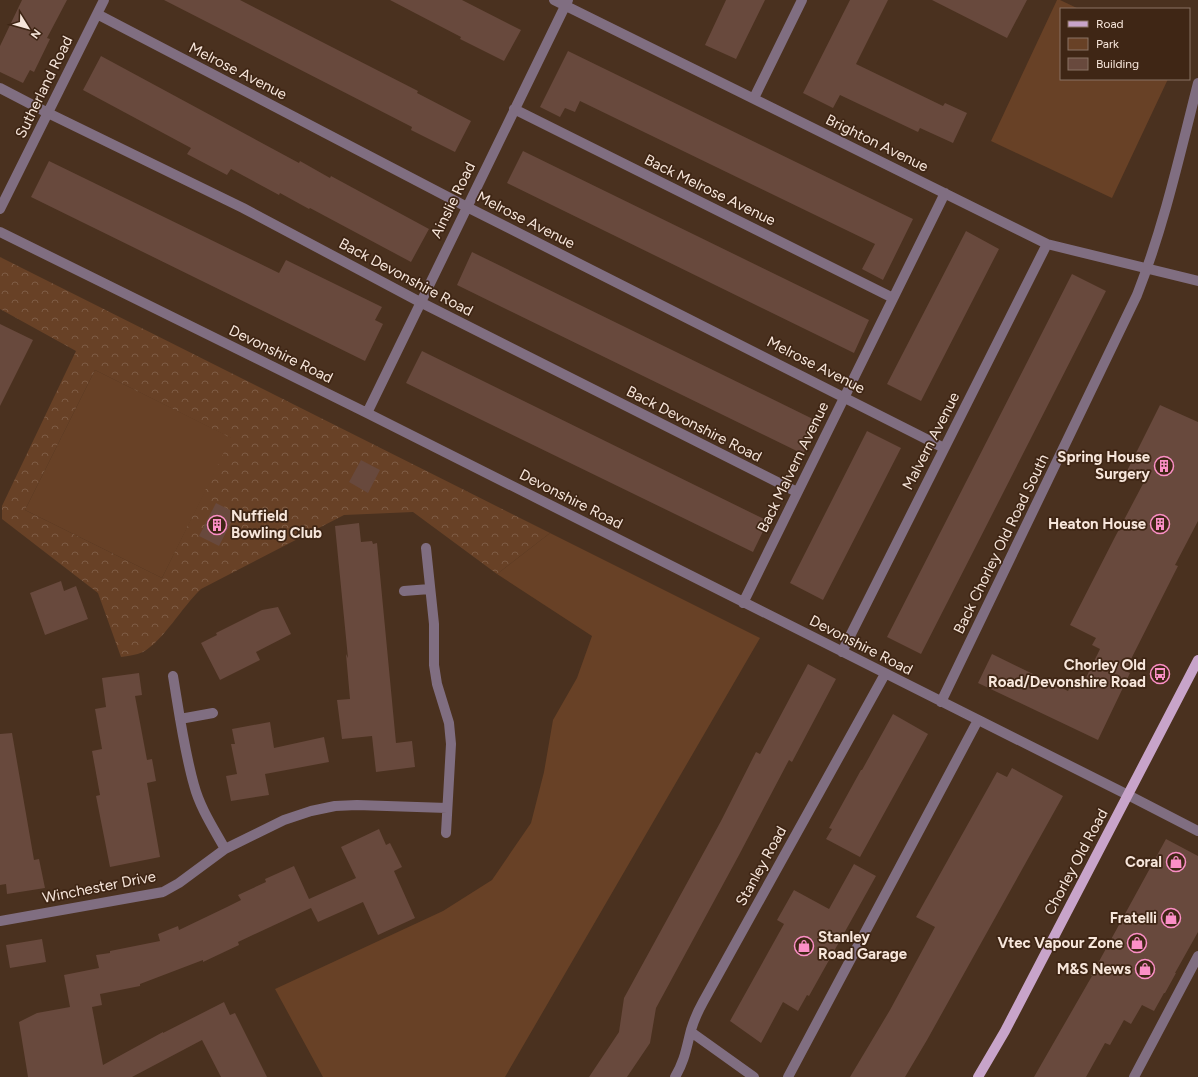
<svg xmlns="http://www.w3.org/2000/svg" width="1198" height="1077" font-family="Figtree,sans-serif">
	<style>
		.green { fill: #684126 }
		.forest { fill: url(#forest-crowns); fill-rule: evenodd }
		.building { fill: #68493d }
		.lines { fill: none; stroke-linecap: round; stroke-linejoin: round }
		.minor { stroke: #806e81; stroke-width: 10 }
		.major { stroke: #c8a4ca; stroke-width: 10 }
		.labels { text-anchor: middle; stroke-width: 3.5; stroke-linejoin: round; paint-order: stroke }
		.street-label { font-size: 15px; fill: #f7e6db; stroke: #3f2615 }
		.poi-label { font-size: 15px; font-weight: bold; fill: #f7e6db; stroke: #3f2615; text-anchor: end }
	</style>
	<defs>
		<pattern id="forest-crowns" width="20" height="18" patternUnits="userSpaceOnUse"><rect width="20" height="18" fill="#684126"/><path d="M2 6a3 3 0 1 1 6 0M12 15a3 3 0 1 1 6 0" fill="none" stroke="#7e5c45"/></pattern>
	</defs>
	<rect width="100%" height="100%" fill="#4a311f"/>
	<!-- green -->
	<path class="green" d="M1057 0H1060L1079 9H1061V79H1168L1112 198 991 141Z
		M95 370 232 438 162 578 25 510Z
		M550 533 760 638 505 1077H323L275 989 443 911 492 880 531 823 544 772 553 720 577 678 592 636 497 574Z"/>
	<!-- forest -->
	<path class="forest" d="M0 257 550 533 497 574 413 512 344 515 201 589C182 607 163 641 143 652 136 655 128 656 121 657L98 593 2 519V506L76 351 0 309ZM95 370 231 438 162 578 25 510Z"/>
	<!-- building -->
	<path class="building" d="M22 0H67L47 38 50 39 34 72 30 70 23 83 0 72V46Z
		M164 0H240L418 91 417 93 471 121 455 152 411 130 412 127Z
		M390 0H462L521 30 504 61 460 39 461 37Z
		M726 0H765L736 59 705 45Z
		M850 0H888L856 64 943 106 945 103 967 113 953 143 920 128 918 132 840 95 833 108 803 93Z
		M932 0H1027L1007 38Z
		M568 51 913 219 883 280 862 269 875 244 580 101 575 112 565 108 560 117 540 107Z
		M101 56 299 163 300 161 330 178 331 176 429 229 411 262 310 208 309 209 280 193 279 195 231 169 227 175 187 154 191 148 83 90Z
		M523 151 869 320 854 353 507 183Z
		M49 161 279 273 286 260 382 307 375 320 383 324 365 361 31 197Z
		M966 231 999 249 921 401 887 384Z
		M472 252 819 422 803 454 457 285Z
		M1072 274 1106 291 921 654 887 637Z
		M0 324 33 340 0 406Z
		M422 351 768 521 753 552 406 383Z
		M1160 405 1198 422V521L1175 565 1178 566 1125 671 1130 673 1098 740 978 683 992 654 1068 691 1072 683 1081 688 1100 649 1092 645 1096 638 1070 625 1115 537 1145 480 1127 471Z
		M867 431 901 448 823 600 790 583Z
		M361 460 380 470 368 493 349 482Z
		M216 503 236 513 219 546 199 536Z
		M359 523 361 542 372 541 373 544 377 543 396 743 412 741 415 767 376 772 372 736 342 739 337 700 350 699 346 654 348 658 335 526Z
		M61 581 64 591 76 586 88 619 45 635 30 593Z
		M278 607 291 634 256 652 260 660 220 680 201 643 217 635 216 633 262 610Z
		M808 664 836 679 792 762 789 760 739 855 656 1008 650 1043 627 1077H589L619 1032 624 998 721 821 756 752 760 754Z
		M139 673 142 695 135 696 147 760 152 759 156 781 147 783 160 857 110 867 96 796 100 795 92 751 102 749 95 709 106 707 102 678Z
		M893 714 928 734 860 857 826 839 832 829 829 828 861 770H862Z
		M270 722 274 748 324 737 329 762 265 774 269 795 231 801 226 776 237 774 231 744H235L232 729Z
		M12 733 34 860 39 859 45 888 7 894 6 884 0 885V734Z
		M1012 768 1063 796 927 1040 905 1077H850L890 1010 935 927 916 917 997 772 1007 777Z
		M379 829 386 845 390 843 402 867 394 871 415 918 378 935 363 902 318 922 311 908 238 942 239 945 203 962V960L140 984V986L100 994 102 1005 92 1007 103 1065 163 1032V1033L224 1002 230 1015 235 1013 267 1077H221L202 1040 132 1077H28L19 1022 37 1013 70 1007 64 975 99 968 96 955 110 953V951L160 941 158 934 178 926 179 930 227 907 241 900 238 895 266 882 265 879 294 866 309 899 356 878 341 847Z
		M1166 839 1198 856V932L1175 973H1176L1165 993H1164L1154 1011 1142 1005 1131 1024 1124 1020 1110 1045 1105 1043 1086 1077H1034L1092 976H1091Z
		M854 864 876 876 809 996 807 995 798 1011 783 1002 761 1043 730 1021 784 924 777 920 794 890 829 909Z
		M42 939 46 962 10 968 6 945Z"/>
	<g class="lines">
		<!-- minor -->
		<path class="minor" d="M554 0 1047 244 1198 281
			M97 14 467 207 944 448
			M0 88 48 113 243 208 420 302 797 492
			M754 98 802 0
			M514 109 893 298
			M0 209 104 0
			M0 232 367 413 1128 795 1198 831
			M367 413 568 0
			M426 548 434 624V665L437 684 449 723 451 744 446 833
			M404 591 430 589
			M743 603 945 193
			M842 652 1047 244
			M173 676C179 712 184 750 194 785 200 808 214 829 225 849
			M941 702 1137 295C1164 226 1180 154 1198 83
			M180 719 213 713
			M0 921 163 892 179 883 225 849 284 820 311 811 335 806 357 805 447 808
			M691 1032 754 1077
			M675 1077C685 1060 686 1049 691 1030 694 1020 698 1011 703 1002L885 674
			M788 1077 978 720
			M1134 1077 1198 956"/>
		<!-- major -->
		<path class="major" d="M978 1077 1005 1031 1198 660"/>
	</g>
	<!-- icons -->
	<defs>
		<g id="building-ring" transform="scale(1)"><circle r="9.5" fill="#3f2615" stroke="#fb8fc6" stroke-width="1.5"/><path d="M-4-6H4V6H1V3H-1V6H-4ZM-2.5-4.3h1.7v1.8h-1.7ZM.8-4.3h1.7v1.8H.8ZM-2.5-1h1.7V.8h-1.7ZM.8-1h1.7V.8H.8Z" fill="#fb8fc6"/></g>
		<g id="bus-ring" transform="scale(1)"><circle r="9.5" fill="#3f2615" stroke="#fb8fc6" stroke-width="1.5"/><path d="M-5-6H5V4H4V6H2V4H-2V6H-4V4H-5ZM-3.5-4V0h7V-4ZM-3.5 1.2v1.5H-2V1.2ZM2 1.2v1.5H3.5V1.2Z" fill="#fb8fc6"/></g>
		<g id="shop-ring" transform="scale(1)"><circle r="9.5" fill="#3f2615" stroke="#fb8fc6" stroke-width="1.5"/><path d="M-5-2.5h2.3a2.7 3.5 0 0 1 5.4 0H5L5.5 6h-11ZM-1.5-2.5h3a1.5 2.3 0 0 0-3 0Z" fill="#fb8fc6"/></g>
	</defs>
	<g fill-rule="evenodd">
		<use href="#building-ring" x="1164" y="466"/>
		<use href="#building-ring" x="1160" y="524"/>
		<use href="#building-ring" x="217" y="525"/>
		<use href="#bus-ring" x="1160" y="674"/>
		<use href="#shop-ring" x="1176" y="862"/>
		<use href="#shop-ring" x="1171" y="918"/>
		<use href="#shop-ring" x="1137" y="943"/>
		<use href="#shop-ring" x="804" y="946"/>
		<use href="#shop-ring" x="1145" y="969"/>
	</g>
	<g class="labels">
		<!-- street labels -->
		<g class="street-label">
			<text transform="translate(238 71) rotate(27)" y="5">Melrose Avenue</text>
			<text transform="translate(44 87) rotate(-64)" y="5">Sutherland Road</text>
			<text transform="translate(877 143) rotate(26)" y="5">Brighton Avenue</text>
			<text transform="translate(710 190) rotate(26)" y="5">Back Melrose Avenue</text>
			<text transform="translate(453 200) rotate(-64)" y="5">Ainslie Road</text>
			<text transform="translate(526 220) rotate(27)" y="5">Melrose Avenue</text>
			<text transform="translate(406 277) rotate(28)" y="5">Back Devonshire Road</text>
			<text transform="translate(281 354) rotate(26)" y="5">Devonshire Road</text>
			<text transform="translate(816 365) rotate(27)" y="5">Melrose Avenue</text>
			<text transform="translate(694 424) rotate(27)" y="5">Back Devonshire Road</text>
			<text transform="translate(931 441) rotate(-63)" y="5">Malvern Avenue</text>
			<text transform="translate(793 467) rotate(-64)" y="5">Back Malvern Avenue</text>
			<text transform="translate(571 499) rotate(27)" y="5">Devonshire Road</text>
			<text transform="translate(1001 544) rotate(-64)" y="5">Back Chorley Old Road South</text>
			<text transform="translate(861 645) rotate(27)" y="5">Devonshire Road</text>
			<text transform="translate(1076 862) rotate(-62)" y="5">Chorley Old Road</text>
			<text transform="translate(761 866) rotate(-61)" y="5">Stanley Road</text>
			<text transform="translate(99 887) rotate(-11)" y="5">Winchester Drive</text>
		</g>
		<!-- poi labels -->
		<g class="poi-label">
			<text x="1150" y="462">Spring House<tspan x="1150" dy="17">Surgery</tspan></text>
			<text x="231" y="521" text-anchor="start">Nuffield<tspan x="231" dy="17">Bowling Club</tspan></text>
			<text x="1146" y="529">Heaton House</text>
			<text x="1146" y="670">Chorley Old<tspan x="1146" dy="17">Road/Devonshire Road</tspan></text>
			<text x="1162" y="867">Coral</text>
			<text x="1157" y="923">Fratelli</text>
			<text x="818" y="942" text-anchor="start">Stanley<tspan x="818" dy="17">Road Garage</tspan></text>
			<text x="1123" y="948">Vtec Vapour Zone</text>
			<text x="1131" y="974">M&amp;S News</text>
		</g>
	</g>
	<!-- legend -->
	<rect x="1060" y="8" width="130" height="72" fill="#3f2615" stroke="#897364"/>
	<rect x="1068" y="21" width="20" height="6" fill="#c8a4ca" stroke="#897364"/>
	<text x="1096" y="28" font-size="12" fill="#f7e6db">Road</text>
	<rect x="1068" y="38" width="20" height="12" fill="#684126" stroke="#897364"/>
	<text x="1096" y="48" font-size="12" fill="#f7e6db">Park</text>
	<rect x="1068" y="58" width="20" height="12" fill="#68493d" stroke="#897364"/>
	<text x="1096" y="68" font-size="12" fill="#f7e6db">Building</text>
	<!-- north arrow -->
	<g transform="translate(28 28) rotate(127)" stroke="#3f2615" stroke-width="3" paint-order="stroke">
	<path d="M0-3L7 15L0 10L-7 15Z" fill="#f7e6db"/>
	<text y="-6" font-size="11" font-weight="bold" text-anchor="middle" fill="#f7e6db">N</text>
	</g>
</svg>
